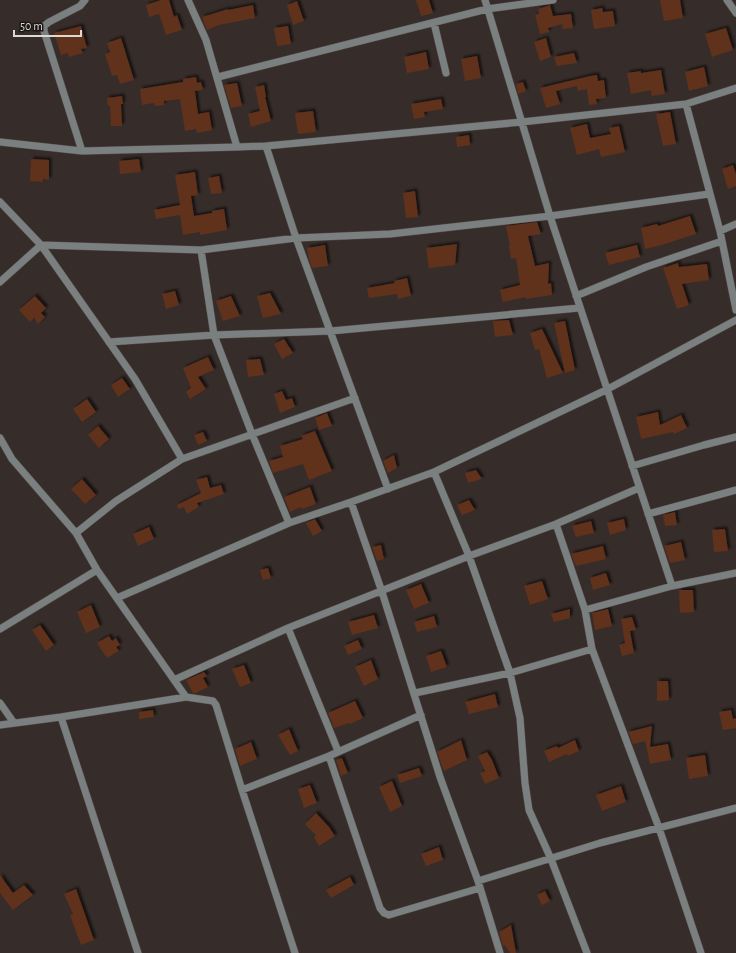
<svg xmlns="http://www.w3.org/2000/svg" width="736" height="953" font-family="'Alegreya Sans',sans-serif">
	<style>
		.building { fill: #61301d; filter: url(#shadow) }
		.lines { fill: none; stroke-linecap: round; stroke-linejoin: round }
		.street-casing { stroke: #514845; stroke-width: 8 }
		.street { stroke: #7a7f80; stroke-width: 7 }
	</style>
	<defs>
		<filter id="shadow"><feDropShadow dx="2.5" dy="-2.5" stdDeviation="1" flood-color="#0009"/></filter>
	</defs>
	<rect width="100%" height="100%" fill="#362d2a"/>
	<!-- building -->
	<path class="building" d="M161 0H169L174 17 177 15 182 30 166 35 159 14 149 17 146 5Z
		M416 0H429L433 13 421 16Z
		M660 0H680L683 18 664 21Z
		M297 1 304 21 293 25 287 5Z
		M253 5 255 18 219 25 207 30 202 17 228 9V10Z
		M550 5 553 16 571 14 573 28 563 29 562 24 548 28 549 32 540 34 535 15 539 14 538 9Z
		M602 8 603 12 613 11 615 26 594 29 591 10Z
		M81 26 87 48 81 49 83 53 69 57 68 53 61 55 54 33Z
		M288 26 291 44 277 46 274 28Z
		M726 28 733 50 712 57 705 34Z
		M121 38 134 80 120 84 117 75 112 76 105 54 110 52 107 43Z
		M546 38 551 57 540 61 534 42Z
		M426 52 429 69 407 73 404 57Z
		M574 53 577 63 557 66 554 57Z
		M477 56 481 78 465 81 461 59Z
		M704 67 708 86 689 91 685 72Z
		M661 70 665 94 652 96 651 90 631 94 627 73 641 71V73Z
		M597 75 598 81 604 80 606 98 596 99 597 104 589 105 587 89 578 91 577 86 556 91 560 104 546 108 540 88 590 76Z
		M196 77 197 83 201 82 203 90 195 91 198 114 209 112 212 130 197 133 196 129 185 131 180 99 164 101V105L155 106 154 103 142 105 140 89 183 82V79Z
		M523 82 526 91 518 94 516 84Z
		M237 83 242 106 231 108 224 85Z
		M264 85 266 97H265L271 121 251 127 248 114 260 111 255 87Z
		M122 96 123 104H121L122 126H111L110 106H108L107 98Z
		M441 99 443 109 424 112 425 117 414 119 411 104Z
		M313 111 316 132 298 134 295 113Z
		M670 112 676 144 663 146 656 114Z
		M587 124 590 138 611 134 609 128 619 126 625 152 601 157 599 149 577 155 570 128Z
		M469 135 470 145 457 147 456 137Z
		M31 159 49 160V180L43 179V182L30 181Z
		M139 159 141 172 120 174 119 161Z
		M733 165 736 174V186L728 189 722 169Z
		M195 172 198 195 191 196 194 216 212 213V211L224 209 227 230 200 235V232L183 235 180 215 156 219 154 210 180 205 175 175Z
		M219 176 222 193 211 194 208 178Z
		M415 191 418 217 406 218 403 193Z
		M690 216 696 234 662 245 645 249 641 228 657 224 658 226Z
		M537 222 541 234 528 236 535 266 549 263 548 284 551 283 552 295 526 299V297L503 302 500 290 520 285 516 258 511 259 509 246H510L506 226Z
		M457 244 455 265 429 268 426 248Z
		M325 245 328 266 312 268 309 259 307 248Z
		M637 245 640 257 609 265 605 253Z
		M678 263 679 267 707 264 709 280 682 284 689 305 677 309 663 268Z
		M407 278 411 296 398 299 397 294 369 298 367 288 395 283 394 281Z
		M175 291 179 305 166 309 162 294Z
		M270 293 281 314 263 318 257 296Z
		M35 296 46 308 41 313 45 317 38 324 34 318 30 322 19 310Z
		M231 296 240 316 223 321 216 301Z
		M509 320 513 335 495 337 493 321Z
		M565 321 575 370 565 373 554 323Z
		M542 329 563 373 547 378 539 349 535 350 530 333Z
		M284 339 293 353 282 359 274 344Z
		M208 357 214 370 198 377 206 389 190 399 186 392 191 388 183 368Z
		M260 359 264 375 248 377 246 360Z
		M122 378 130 389 118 397 111 385Z
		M282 391 286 400 292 398 295 407 280 413 274 394Z
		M87 399 96 412 82 422 73 409Z
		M658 412 660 425 681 415 687 428 674 434 673 432 641 439 636 417Z
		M327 413 332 426 319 430 315 418Z
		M98 426 109 439 99 448 88 435Z
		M315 431 332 471 309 480 303 464 273 473 269 461 283 457 280 446 303 439 301 436Z
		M203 432 207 441 198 445 194 435Z
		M394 455 397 468 388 473 383 461Z
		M476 470 482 479 468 483 465 473Z
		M207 477 210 488 221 485 224 494 197 503 199 507 187 514 184 507 179 509 177 505 201 493 196 480Z
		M82 479 96 495 85 504 71 489Z
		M310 487 316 504 302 509 301 507 290 512 284 497Z
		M469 500 475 510 462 515 457 505Z
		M675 512 677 525 665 526 663 515Z
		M315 519 322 531 313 536 306 523Z
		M624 519 626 530 610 535 607 523Z
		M591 521 594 533 576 537 572 526Z
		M149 527 154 539 138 546 133 534Z
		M725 529 728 551 714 552 712 530Z
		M681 542 685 560 670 563 664 546Z
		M381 545 384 559 377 561 372 547Z
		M603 546 606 559 576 566 571 554Z
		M268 568 271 578 263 580 260 570Z
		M606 573 610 585 593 590 590 578Z
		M542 581 548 599 530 605 524 586Z
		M421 584 429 603 414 609 406 590Z
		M679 590H693L694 612 680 613Z
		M91 605 100 627 86 633 77 612Z
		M570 609V618L554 622 551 614Z
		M608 609 612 626 595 630 592 613Z
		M374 615 378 628 352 635 348 622Z
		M434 616 437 627 417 632 414 622Z
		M632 617 636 630 630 631 634 653 622 656 619 645 625 643 621 619Z
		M40 625 54 645 46 651 32 630Z
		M109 636 112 641 116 638 120 645 116 647 119 651 107 658 97 643Z
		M358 640 362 649 348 655 344 646Z
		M441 651 447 667 431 672 426 656Z
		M371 660 378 679 364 686 355 667Z
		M244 665 251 683 240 687 232 669Z
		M204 672 207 676 203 678 208 687 196 693H193L186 680Z
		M657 681H668L669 700 657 701Z
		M495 694 498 707 469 714 465 702Z
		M355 701 363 718 350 724 349 723 334 728 328 713Z
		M153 710 154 717 139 719V712Z
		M731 710 733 719 736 718V728L723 730 719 712Z
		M652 726 650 747 668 744 671 760 650 764 645 741 633 744 628 732Z
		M289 729 298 751 290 755 278 735Z
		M461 740 467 760 444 771 437 752Z
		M575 740 579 751 568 756 567 754 549 762 544 751 557 746 558 748Z
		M251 742 257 759 240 766 235 749Z
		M487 752 492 760 499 778 485 784 480 773 485 771 478 756Z
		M705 755 708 776 689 779 686 758Z
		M342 758 348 773 341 776 336 760Z
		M419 768 422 776 400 783 397 775Z
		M392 781 402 806 390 812 379 787Z
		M310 785 317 803 304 808 298 789Z
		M621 786 626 802 602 811 596 795Z
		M316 813 329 827 335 836 319 846 314 837 316 835 305 824Z
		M439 847 443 860 426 866 421 854Z
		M0 875 13 893 24 885 33 895 13 910 0 893Z
		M350 877 354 885 331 898 326 890Z
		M76 889 94 940 81 945 70 915 73 914 64 894Z
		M545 891 550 901 542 905 537 895Z
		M511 925 516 953H510L505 945 503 946 499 932Z"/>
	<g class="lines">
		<!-- street casing -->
		<g class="street-casing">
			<path id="street" d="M188 0 206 40 237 147 266 146 296 238 388 489
				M485 0 550 216 672 586
				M727 0 736 13
				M434 23 446 73
				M218 77 487 9 553 0
				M686 104 720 231 736 310
				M0 142 82 151 237 147
				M266 146 522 122 686 104 736 88
				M82 151 44 31V26L49 22 80 6 85 0
				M0 202 41 245 135 379 182 459
				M720 231 736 224
				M201 250 214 335 252 434 289 523
				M0 282 41 245 201 250 296 238 390 234 550 216 709 194
				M576 296 646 267 722 241
				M109 342 214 335 331 331 579 308
				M0 438 12 459 76 533 97 570 186 697
				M632 466 704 445 736 437
				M434 472 469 556 510 673 520 718 525 783 529 810 551 859 587 953
				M351 502 382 592 440 777 478 881 500 953
				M648 514 736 490
				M556 524 585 610 592 649 659 828 701 953
				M76 533 116 501 182 459 355 398
				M117 598 289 523 351 502 434 472 606 390 736 320
				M585 610 672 586 736 573
				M288 628 338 751
				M0 629 97 570
				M174 680 288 628 469 556 556 524 639 488
				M415 693 510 673 592 649
				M0 703 14 723
				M61 717 138 953
				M0 725 61 717 186 697 213 701 216 705 242 790 295 953
				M329 756 380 908 384 913 389 915 480 888
				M242 790 329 756 421 715
				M478 881 600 843 736 808"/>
		</g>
		<!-- street -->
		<use href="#street" class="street"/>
	</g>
	<!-- scale -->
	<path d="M14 30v6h67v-6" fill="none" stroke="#ded8d5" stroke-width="2"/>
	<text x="20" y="30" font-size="12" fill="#ded8d5" stroke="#1b1715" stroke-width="3" paint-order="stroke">50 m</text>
</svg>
